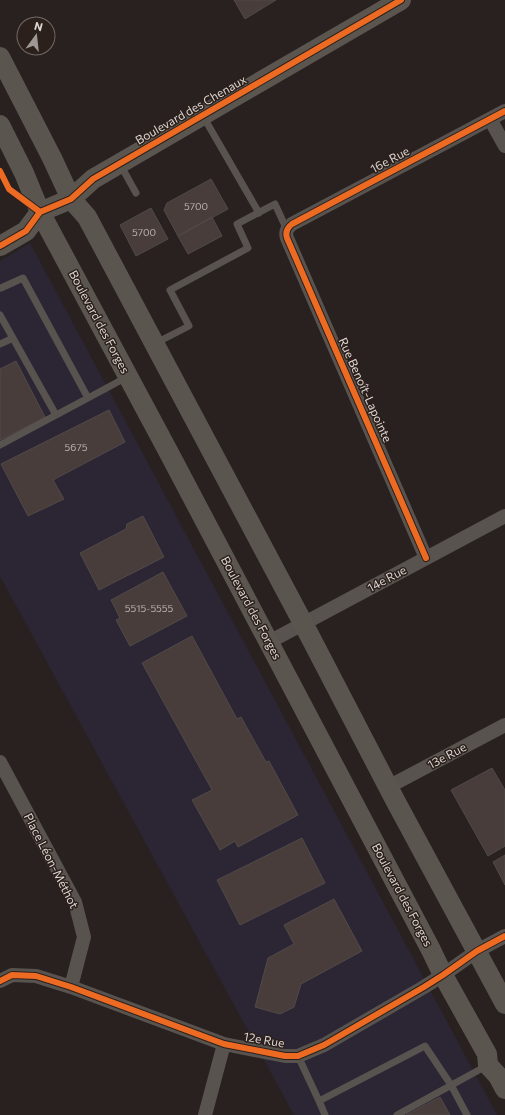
<svg xmlns="http://www.w3.org/2000/svg" width="505" height="1115" font-family="Commissioner,sans-serif">
	<style>
		.commercial { fill: #2c2634 }
		.building { fill: #483d3a; stroke: #504a48 }
		.lines { fill: none; stroke-linecap: round; stroke-linejoin: round }
		.lane { stroke: #58534e; stroke-width: 7 }
		.street { stroke: #58534e; stroke-width: 14 }
		.secondary { stroke: #5b554f; stroke-width: 20 }
		.cycleway-casing { stroke: #2b201c; stroke-width: 8 }
		.cycleway { stroke: #ed6a23; stroke-width: 6 }
		.labels { text-anchor: middle; stroke-width: 3; stroke-linejoin: round; paint-order: stroke }
		.number-label { font-size: 10px; fill: #b8b0ad }
		.street-label { font-size: 12px; fill: #ded6d3; stroke: #2b201c }
	</style>
	<rect width="100%" height="100%" fill="#282120"/>
	<!-- commercial -->
	<path class="commercial" d="M30 243 497 1115H294L0 576V261Z"/>
	<!-- building -->
	<path class="building" d="M234 0H276L245 19Z
		M211 179 228 209 178 236 164 210 167 203Z
		M151 208 168 239 136 256 120 225Z
		M212 217 222 236 188 254 178 236Z
		M16 361 45 417 0 440V369Z
		M109 410 125 442 53 480 64 499 28 516 1 464Z
		M143 516 164 557 99 590 80 553 126 529 127 524Z
		M163 572 187 616 130 646 116 620 120 618 111 600Z
		M192 636 237 719 241 717 266 762 269 761 298 815 238 847 235 841 220 850 192 800 212 790 142 663Z
		M492 768 505 790V846L488 856 451 790Z
		M302 838 325 883 240 925 217 880Z
		M505 855V885L493 862Z
		M334 899 362 951 301 984 294 1007 280 1014 255 1007 268 958 294 944 284 925Z
		M440 1097 450 1115H406Z"/>
	<g class="lines">
		<!-- lane -->
		<path class="lane" d="M203 116 259 213
			M120 164 136 193
			M1 288 23 278 88 398 127 377
			M0 315 56 415
			M156 343 189 326 170 290 248 248 237 224 275 204 287 230
			M0 344 13 338
			M0 445 88 398
			M298 1056 319 1101
			M325 1115 319 1101 425 1046 451 1085 467 1115
			M397 1115 488 1065"/>
		<!-- street -->
		<path class="street" d="M490 119 505 146
			M426 558 287 238C285 232 287 228 292 224L505 111
			M269 642 505 516
			M0 762 75 902 84 937 71 987
			M388 787 505 725
			M0 981 12 975 36 976 71 987 224 1044 285 1056H298L324 1045 424 987 443 975 477 951 505 936
			M205 1115 224 1044"/>
		<!-- secondary -->
		<path class="secondary" d="M0 57 52 158 71 199 87 217 303 623 396 802 505 1004
			M0 125 24 173 40 212 168 451 431 950 443 975 487 1054 488 1065 498 1076 505 1089
			M0 246 26 231 40 212 71 199 93 179 401 0"/>
		<!-- cycleway casing -->
		<g class="cycleway-casing">
			<path id="cycleway" d="M0 171 9 189 40 212
				M0 246 26 231 40 212 71 199 93 179 401 0
				M426 558 287 238C285 232 287 228 292 224L505 111
				M0 981 12 975 36 976 71 987 224 1044 285 1056H298L324 1045 424 987 443 975 477 951 505 936"/>
		</g>
		<!-- cycleway -->
		<use href="#cycleway" class="cycleway"/>
	</g>
	<g class="labels">
		<!-- number labels -->
		<g class="number-label">
			<text x="196" y="210">5700</text>
			<text x="144" y="236">5700</text>
			<text x="76" y="451">5675</text>
			<text x="149" y="612">5515-5555</text>
		</g>
		<!-- street labels -->
		<g class="street-label">
			<text transform="translate(191 110) rotate(-30)" y="4">Boulevard des Chenaux</text>
			<text transform="translate(390 160) rotate(-28)" y="4">16e Rue</text>
			<text transform="translate(99 322) rotate(62)" y="4">Boulevard des Forges</text>
			<text transform="translate(365 390) rotate(66)" y="4">Rue Benoît-Lapointe</text>
			<text transform="translate(387 579) rotate(-28)" y="4">14e Rue</text>
			<text transform="translate(251 608) rotate(62)" y="4">Boulevard des Forges</text>
			<text transform="translate(447 756) rotate(-28)" y="4">13e Rue</text>
			<text transform="translate(51 861) rotate(63)" y="4">Place Léon-Méthot</text>
			<text transform="translate(402 895) rotate(62)" y="4">Boulevard des Forges</text>
			<text transform="translate(264 1040) rotate(10)" y="4">12e Rue</text>
		</g>
	</g>
	<!-- north arrow -->
	<g transform="translate(36 36) rotate(15)"><circle r="19" fill="#2b201c" stroke="#736965"/>
	<path d="M0-3L7 15L0 10L-7 15Z" fill="#9e9794"/>
	<text y="-6" font-size="11" font-weight="bold" text-anchor="middle" fill="#ded6d3">N</text>
	</g>
</svg>
